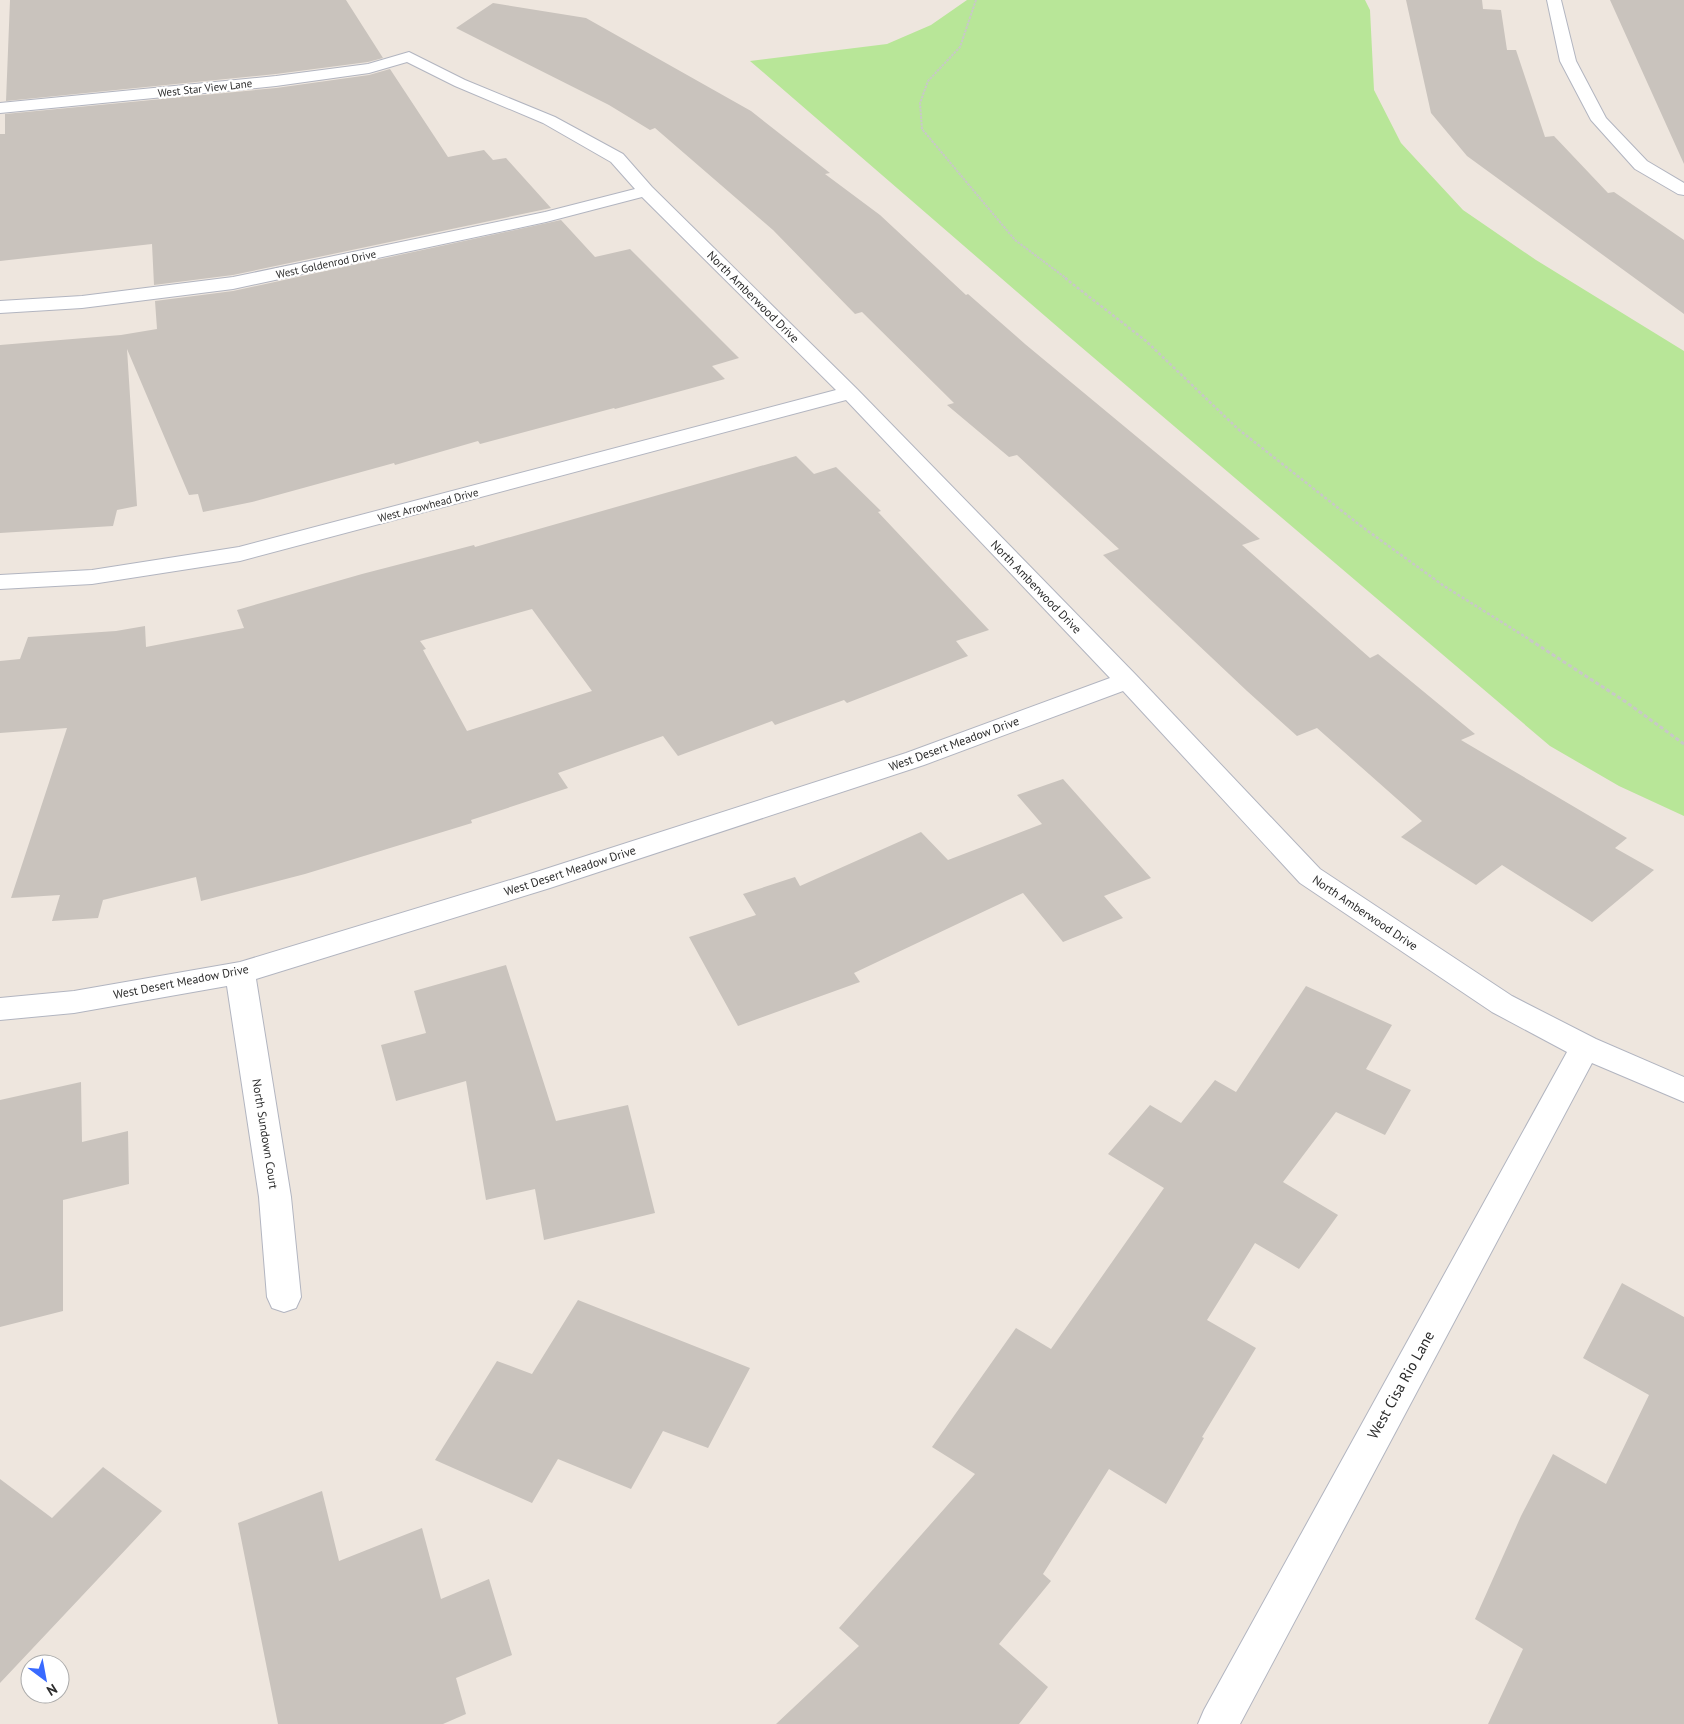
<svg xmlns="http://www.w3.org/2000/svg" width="1684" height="1724" font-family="'PT Sans',sans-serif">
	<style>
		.green { fill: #b8e698 }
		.building { fill: #c9c3bd; fill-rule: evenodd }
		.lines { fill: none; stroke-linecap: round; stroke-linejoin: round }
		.street-casing { stroke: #b2b5c0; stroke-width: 2 }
		.path-far2 { stroke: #c8c8c8; stroke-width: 2; stroke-dasharray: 2.5 1; stroke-linecap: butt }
		.path-far1 { stroke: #c8c8c8; stroke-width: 2.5; stroke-dasharray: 3 2; stroke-linecap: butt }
		.path { stroke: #c8c8c8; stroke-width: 3; stroke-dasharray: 4 2.5; stroke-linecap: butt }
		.street { fill: #fff; fill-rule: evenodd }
		.labels { text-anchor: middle; stroke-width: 4.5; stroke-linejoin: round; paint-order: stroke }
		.far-street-label { font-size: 11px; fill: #2c2c2c; stroke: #fff }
		.street-label { font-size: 12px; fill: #2c2c2c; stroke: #fff }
		.near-street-label { font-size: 15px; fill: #2c2c2c; stroke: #fff }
	</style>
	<rect width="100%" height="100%" fill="#eee6de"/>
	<!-- green -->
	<path class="green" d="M967 0H1365L1370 10 1374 90 1401 143 1463 210 1536 260 1684 351V816L1619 786 1550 746 1067 335 750 61 887 44 931 25Z"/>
	<!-- building -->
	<path class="building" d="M10 0H346L383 58 368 62 276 74 6 101Z
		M1406 0H1482L1483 9 1501 10 1507 50H1516L1545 137 1554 136 1608 193 1614 192 1684 240V314L1467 156 1431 113Z
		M1610 0H1684V164Z
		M493 3 586 18 751 111 830 173 825 174 880 215 966 295 968 294 1025 344 1260 539 1242 545 1370 658 1378 654 1475 734 1461 740 1627 838 1615 848 1654 870 1592 922 1502 865 1476 885 1401 837 1422 821 1317 728 1297 736 1247 691 1103 555 1119 549 1017 455 1009 457 947 405 954 403 862 312 855 314 773 230 655 128 650 130 609 105 456 28Z
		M390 69 448 157 484 150 493 160 506 158 551 208 233 275 154 285 152 244 0 261V134H5V114L276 88 369 75Z
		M561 220 595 257 630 249 739 358 712 366 725 379 615 409 614 408 480 444 478 441 395 465 394 463 252 502 203 512 198 494 189 495 127 349 137 506 117 510 113 526 0 533V345L121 335 157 329 155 301 233 291Z
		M796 456 814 474 836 467 881 511 878 512 989 630 956 641 968 656 847 703 844 700 775 725 772 721 678 756 663 736 558 773 568 788 471 820 472 823 305 874 201 901 196 877 103 900 98 918 52 921 60 895 11 898 67 728 0 733V661L20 659 28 637 116 631 145 626 146 647 244 628 237 610 362 574 474 545 475 547ZM532 609 592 691 467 731 423 650 426 649 420 641Z
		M1063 779 1151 878 1104 896 1123 918 1063 942 1023 893 854 973 860 982 738 1026 689 937 756 915 743 894 795 877 800 886 921 832 948 860 1042 824 1017 795Z
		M506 965 556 1121 628 1105 655 1213 544 1240 535 1189 486 1200 466 1081 396 1101 381 1045 426 1033 414 991Z
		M1306 986 1392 1025 1366 1069 1411 1090 1385 1135 1336 1112 1283 1182 1338 1215 1299 1269 1255 1243 1207 1320 1256 1348 1202 1437 1204 1438 1166 1504 1109 1469 1043 1574 1051 1581 999 1644 1048 1687 1019 1724H776L859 1646 839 1628 975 1474 932 1447 1016 1328 1051 1349 1164 1188 1108 1154 1150 1105 1181 1123 1215 1080 1236 1092Z
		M81 1082 82 1142 128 1131 129 1184 63 1200V1311L0 1327V1100Z
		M1622 1283 1684 1317V1724H1488L1523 1649 1475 1619 1521 1516 1553 1454 1606 1484 1649 1395 1583 1358Z
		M578 1300 750 1368 708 1448 663 1431 631 1489 558 1459 532 1503 435 1460 497 1361 532 1374Z
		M103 1467 162 1511 0 1683V1479L52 1518Z
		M322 1491 339 1561 422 1528 441 1599 489 1579 512 1655 456 1678 466 1714 443 1724H278L238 1523Z"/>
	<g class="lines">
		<!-- street casing -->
		<g class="street-casing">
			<path id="street" d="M1547 0H1561L1576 61 1606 118 1647 161 1684 183V195L1678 194 1635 169 1591 120 1560 61Z
				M409 52 465 80 555 117 623 154 652 187 857 389 1136 675 1320 869 1512 996 1596 1039 1684 1077V1102L1592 1063 1240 1724H1198L1204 1710 1567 1052 1492 1012 1300 883 1123 691 924 765 550 888 256 979 291 1197 301 1297 296 1308 284 1312 272 1308 267 1297 259 1197 227 986 74 1013 0 1020V998L74 991 240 962 530 874 906 753 1110 678 846 400 240 561 92 584 0 589V575L92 570 239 547 836 390 642 197 546 222 233 289 82 308 0 313V301L82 296 233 277 545 212 635 189 611 162 543 123 455 86 407 62 369 73 276 86 0 113V103L276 76 368 64Z"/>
		</g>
		<!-- path-far2 -->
		<path class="path-far2" d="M976 0 960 47 928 81 920 103 922 129 1015 240 1067 279"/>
		<!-- path-far1 -->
		<path class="path-far1" d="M1065 278 1146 341 1238 429 1361 526 1444 586 1532 641"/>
		<!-- path -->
		<path class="path" d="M1530 640 1626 702 1684 744"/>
		<!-- street -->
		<use href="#street" class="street"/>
	</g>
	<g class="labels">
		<!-- far-street labels -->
		<g class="far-street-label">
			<text transform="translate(205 88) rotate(-6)" y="4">West Star View Lane</text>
			<text transform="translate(326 264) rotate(-12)" y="4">West Goldenrod Drive</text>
			<text transform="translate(428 505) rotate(-15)" y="4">West Arrowhead Drive</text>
		</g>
		<!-- street labels -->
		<g class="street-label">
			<text transform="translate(753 297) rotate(45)" y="4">North Amberwood Drive</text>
			<text transform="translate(1036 587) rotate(46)" y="4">North Amberwood Drive</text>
			<text transform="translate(954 744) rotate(-20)" y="4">West Desert Meadow Drive</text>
			<text transform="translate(570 871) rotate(-18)" y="4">West Desert Meadow Drive</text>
			<text transform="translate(1365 913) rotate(34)" y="4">North Amberwood Drive</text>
			<text transform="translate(181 982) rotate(-11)" y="4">West Desert Meadow Drive</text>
			<text transform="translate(265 1134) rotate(81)" y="4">North Sundown Court</text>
		</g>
		<!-- near-street labels -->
		<g class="near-street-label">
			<text transform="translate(1401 1385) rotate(-61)" y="5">West Cisa Rio Lane</text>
		</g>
	</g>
	<!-- north arrow -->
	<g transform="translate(45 1679) rotate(148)"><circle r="24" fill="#ffffff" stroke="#ababab"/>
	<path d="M0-4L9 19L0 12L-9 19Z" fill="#396aff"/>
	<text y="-8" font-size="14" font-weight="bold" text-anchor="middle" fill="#2c2c2c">N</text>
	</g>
</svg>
